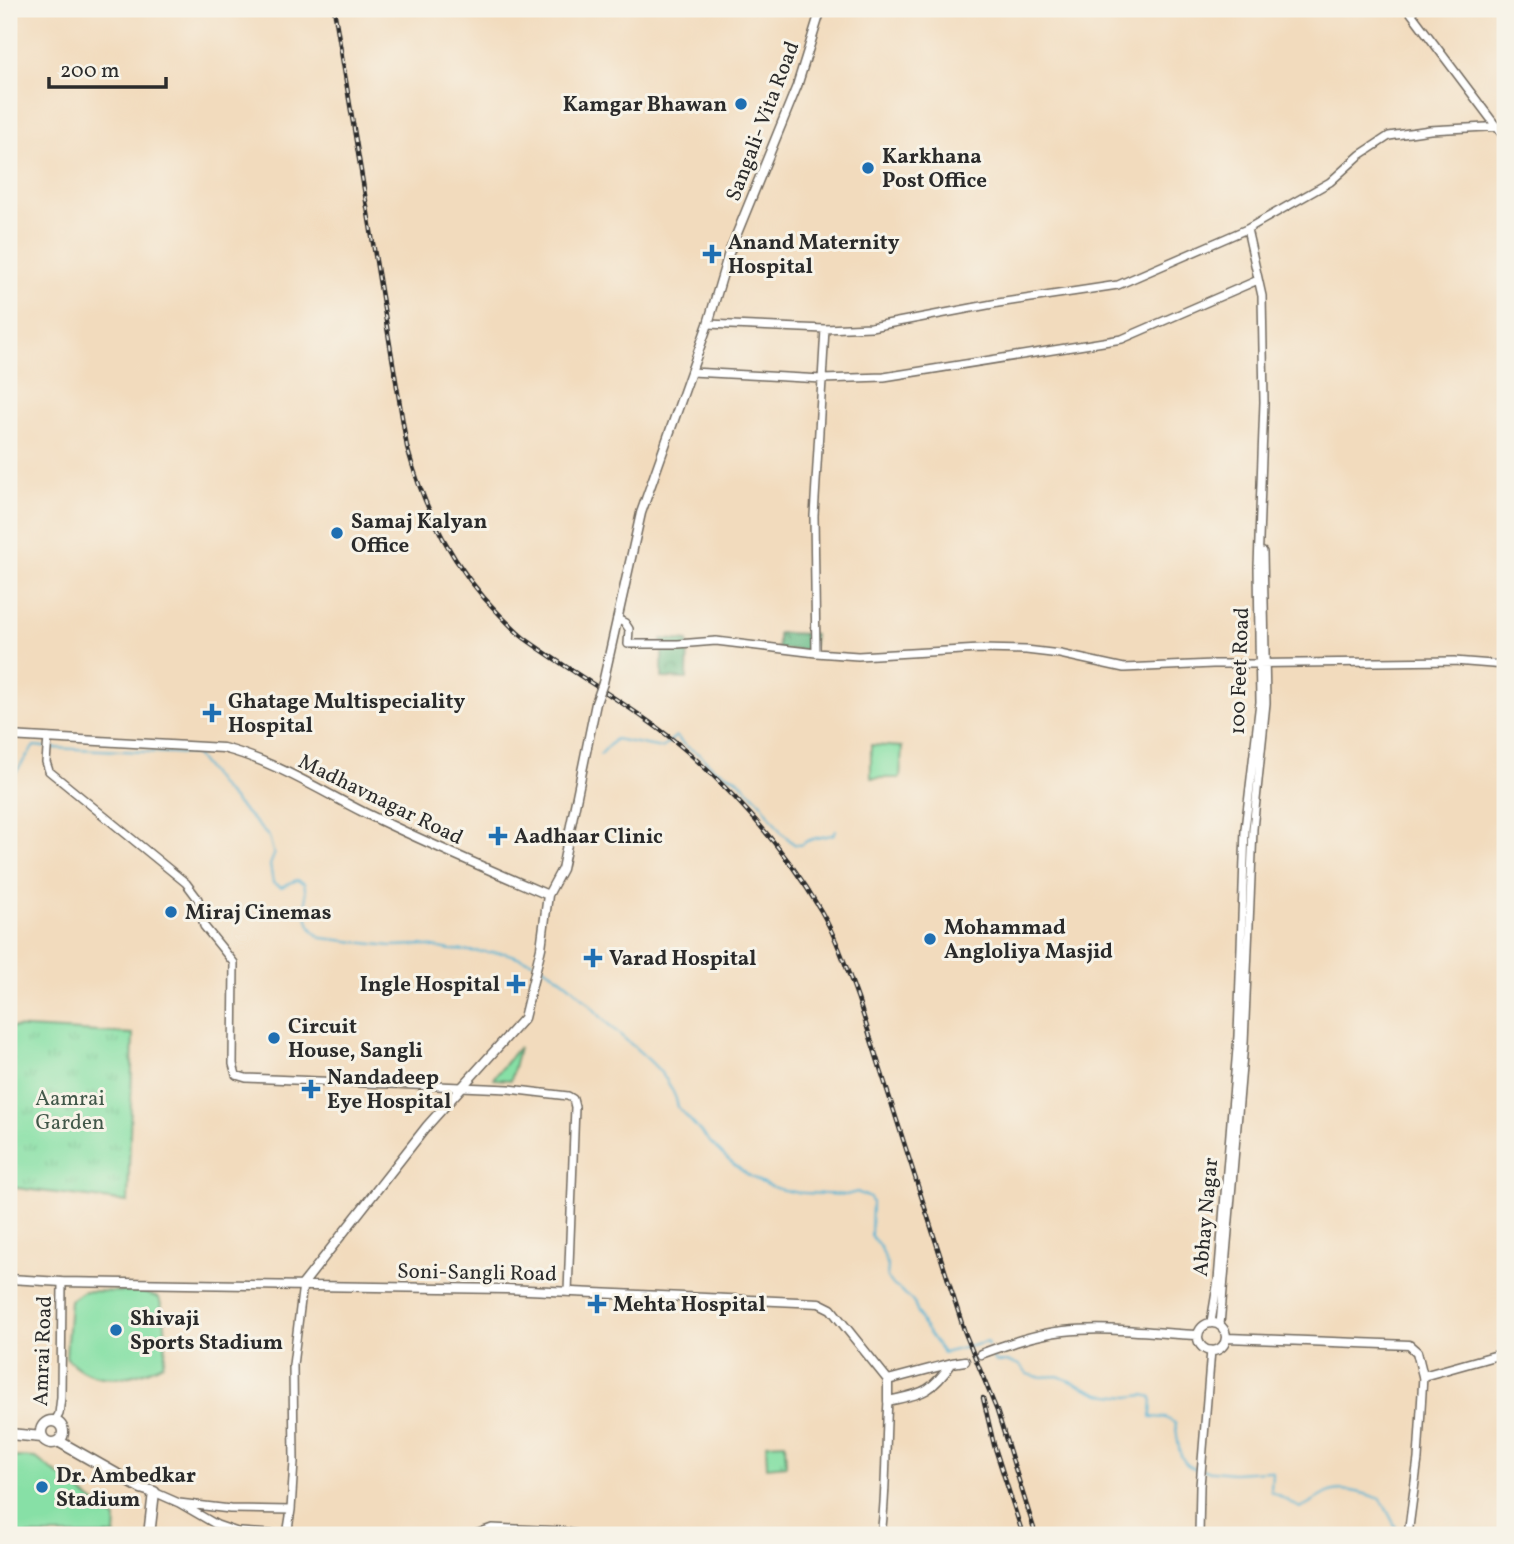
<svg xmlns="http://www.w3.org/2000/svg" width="1514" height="1544" font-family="Vollkorn,serif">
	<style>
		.grass { fill: #87e0a6; stroke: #598668; stroke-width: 2 }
		.forest { fill: url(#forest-crowns); stroke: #4c745b; stroke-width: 2 }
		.park { fill: url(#park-tufts); stroke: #598668; stroke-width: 2 }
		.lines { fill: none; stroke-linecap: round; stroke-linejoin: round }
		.stream { stroke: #55b2d3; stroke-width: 2 }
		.secondary-casing { stroke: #71695e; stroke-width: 10 }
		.primary-casing { stroke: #71695e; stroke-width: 11 }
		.highway-casing { stroke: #71695e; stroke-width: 13 }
		.secondary { stroke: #fff; stroke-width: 7 }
		.primary { stroke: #fff; stroke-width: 8 }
		.highway { stroke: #fff; stroke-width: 10 }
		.rail-casing { stroke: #2b2b2b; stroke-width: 4.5 }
		.rail { stroke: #f7f3e8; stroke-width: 2; stroke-dasharray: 5; stroke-linecap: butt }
		.primary-bridge-casing { stroke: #71695e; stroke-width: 11; stroke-linecap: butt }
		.primary-bridge { stroke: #fff; stroke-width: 8 }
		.poi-dot { fill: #1f6fb2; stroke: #f7f3e8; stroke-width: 2.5 }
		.labels { text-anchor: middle; stroke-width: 6; stroke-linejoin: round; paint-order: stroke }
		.poi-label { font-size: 21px; font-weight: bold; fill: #2b2b2b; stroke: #f7f3e8; text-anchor: start }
		.street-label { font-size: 21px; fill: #2b2b2b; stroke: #f7f3e8 }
		.park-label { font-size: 21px; fill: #42584a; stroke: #f7f3e8 }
	</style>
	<defs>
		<pattern id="forest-crowns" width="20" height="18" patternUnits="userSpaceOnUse" patternTransform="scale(1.75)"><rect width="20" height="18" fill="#6dbe8b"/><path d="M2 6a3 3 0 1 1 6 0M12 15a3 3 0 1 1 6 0" fill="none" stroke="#5a9b72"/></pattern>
		<pattern id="park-tufts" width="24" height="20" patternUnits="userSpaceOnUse" patternTransform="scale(1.75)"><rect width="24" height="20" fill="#87e0a6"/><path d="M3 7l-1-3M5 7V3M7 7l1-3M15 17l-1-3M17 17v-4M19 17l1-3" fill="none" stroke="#75c08f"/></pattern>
	</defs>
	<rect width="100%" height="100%" fill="#f7f3e8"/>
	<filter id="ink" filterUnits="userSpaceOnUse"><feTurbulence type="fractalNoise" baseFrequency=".0143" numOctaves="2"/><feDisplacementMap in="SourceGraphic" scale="14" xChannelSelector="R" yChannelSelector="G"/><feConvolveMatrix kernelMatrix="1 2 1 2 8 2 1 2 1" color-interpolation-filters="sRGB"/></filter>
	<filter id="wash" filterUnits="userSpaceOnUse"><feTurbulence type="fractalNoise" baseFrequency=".00686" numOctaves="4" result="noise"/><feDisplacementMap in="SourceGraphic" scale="28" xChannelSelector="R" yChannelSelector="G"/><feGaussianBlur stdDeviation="1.57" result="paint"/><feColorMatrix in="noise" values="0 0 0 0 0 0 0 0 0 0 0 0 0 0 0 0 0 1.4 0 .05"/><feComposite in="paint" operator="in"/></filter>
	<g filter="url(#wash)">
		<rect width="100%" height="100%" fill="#f2dbbd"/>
		<!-- grass -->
		<path class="grass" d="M871 745 902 747 900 778H871Z
			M519 1047 511 1080 494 1079V1077Z
			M83 1291 142 1292 159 1298C166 1318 168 1344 163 1364 131 1380 92 1387 66 1357L70 1300Z
			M17 1457 36 1458 116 1519 115 1535H9V1458Z"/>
		<!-- forest -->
		<path class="forest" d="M778 633 814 634 813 650 778 649Z
			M662 639 688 641 687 679 662 678Z"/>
		<!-- park -->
		<path class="park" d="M9 1027 133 1034 128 1202 9 1187Z
			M785 1443 786 1465 767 1467 766 1444Z"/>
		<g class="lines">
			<!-- stream -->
			<path class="stream" d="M51 748 195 754 221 787 269 837 274 855 270 865 273 883 281 887 297 880 304 883C309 904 301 926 322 938L391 946 421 945 451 950 505 953 533 962
				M600 755 615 739 662 748 676 736 683 744 700 755 715 769 736 778 760 801 781 832 794 844 800 845C813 836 820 839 834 834L836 830
				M9 782 34 746 45 747
				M541 966C569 981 582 997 604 1020 629 1046 671 1069 678 1107 707 1138 734 1175 776 1188 798 1195 824 1193 846 1195L857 1192 870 1198 872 1202 871 1236 881 1248 888 1266 887 1277 894 1286 902 1291 914 1303 923 1325 943 1353 987 1342 988 1346
				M991 1355 996 1362H1008L1020 1365 1027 1374 1039 1377 1058 1376 1100 1394 1129 1397 1144 1395 1152 1397 1151 1417 1166 1418 1175 1423C1179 1439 1176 1466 1197 1469
				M1203 1470 1233 1473 1268 1471 1272 1472 1271 1491 1300 1508C1309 1504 1316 1499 1325 1494 1341 1485 1365 1494 1381 1499L1400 1535"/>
		</g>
	</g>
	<g filter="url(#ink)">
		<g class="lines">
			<!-- secondary casing -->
			<g class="secondary-casing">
				<path id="secondary" d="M1408 9 1505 138
					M708 324 825 329 871 327 998 303 1118 285 1247 229 1330 182 1360 155 1389 136 1430 130 1505 126
					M691 372 822 379 884 377 1122 339 1258 280
					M617 619 625 623 629 629 628 644H678L716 641 816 653 858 656 980 649 1026 650 1060 654 1124 668 1213 664 1454 661 1505 665
					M816 653 814 516 825 329
					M48 738 46 762 49 771 186 883 198 899 204 926 234 963 233 1064 236 1075 246 1078 509 1089 568 1096 573 1099 575 1107 568 1292
					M1211 1322 1218 1280 1238 1036 1245 829 1260 702 1258 567 1264 402 1262 296 1247 229
					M1220 1325 1244 1043 1253 829 1266 703 1263 552
					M55 1421 59 1414 61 1397 62 1282
					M154 1492 179 1503 217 1525 246 1535
					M179 1503 230 1509 291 1510 287 1535
					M291 1510 294 1462 293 1365 303 1284
					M241 1532 282 1535
					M473 1535 492 1528 561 1531 582 1535
					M881 1535C887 1491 885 1446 888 1401
					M1199 1535 1200 1486 1211 1350
					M1408 1535 1418 1459 1423 1376"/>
			</g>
			<!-- primary casing -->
			<g class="primary-casing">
				<path id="primary" d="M603 683 641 513 708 324 729 253 797 86 821 9
					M9 736 223 748C274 761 319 790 365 813 425 842 487 869 548 895
					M9 1279 62 1282 506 1289 819 1303 831 1309 888 1380V1401C923 1393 930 1394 952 1363L965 1361
					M303 1284 427 1126 524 1018 541 948 548 895 562 869 596 703
					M1198 1337a14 14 0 1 1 28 0a14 14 0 1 1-28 0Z
					M1227 1338 1409 1345 1417 1352 1423 1376 1505 1353
					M981 1354C1008 1344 1035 1334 1064 1331 1107 1326 1154 1333 1198 1335
					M888 1380 952 1363"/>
			</g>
			<!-- highway casing -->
			<g class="highway-casing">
				<path id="highway" d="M41 1432a11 11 0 1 1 22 0a11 11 0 1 1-22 0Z
					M9 1434 42 1437
					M58 1441 141 1488 154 1492 149 1535"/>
			</g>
			<!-- secondary -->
			<use href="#secondary" class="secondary"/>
			<!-- primary -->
			<use href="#primary" class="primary"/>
			<!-- highway -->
			<use href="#highway" class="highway"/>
			<!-- rail casing -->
			<g class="rail-casing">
				<path id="rail" d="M334 9 407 447C425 512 453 568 501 616 508 623 516 632 524 638 578 677 638 709 689 753 739 798 787 852 821 911 837 939 847 969 858 999L965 1333 997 1411 1036 1535
					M983 1398 994 1445 1023 1535"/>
			</g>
			<!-- rail -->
			<use href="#rail" class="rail"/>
			<!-- primary-bridge casing -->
			<g class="primary-bridge-casing">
				<path id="primary-bridge" d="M596 703 603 683"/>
			</g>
			<!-- primary-bridge -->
			<use href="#primary-bridge" class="primary-bridge"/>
		</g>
	</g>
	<!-- markers -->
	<g class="poi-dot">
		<circle cx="741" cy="104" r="7"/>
		<circle cx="868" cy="168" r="7"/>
		<path d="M708.5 243.5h7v7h7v7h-7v7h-7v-7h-7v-7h7z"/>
		<circle cx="337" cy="533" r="7"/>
		<path d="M208.5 702.5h7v7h7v7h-7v7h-7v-7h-7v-7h7z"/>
		<path d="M494.5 825.5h7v7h7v7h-7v7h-7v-7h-7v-7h7z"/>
		<circle cx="171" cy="912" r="7"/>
		<circle cx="930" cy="939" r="7"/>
		<path d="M589.5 947.5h7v7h7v7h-7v7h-7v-7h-7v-7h7z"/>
		<path d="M512.5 973.5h7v7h7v7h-7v7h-7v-7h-7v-7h7z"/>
		<circle cx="274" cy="1038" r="7"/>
		<path d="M307.5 1078.5h7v7h7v7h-7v7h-7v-7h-7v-7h7z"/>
		<path d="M593.5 1293.5h7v7h7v7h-7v7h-7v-7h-7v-7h7z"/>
		<circle cx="116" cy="1330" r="7"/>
		<circle cx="42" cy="1487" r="7"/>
	</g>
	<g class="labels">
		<!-- poi labels -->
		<g class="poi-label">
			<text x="727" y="111" text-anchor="end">Kamgar Bhawan</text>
			<text x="882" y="163">Karkhana<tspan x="882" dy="24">Post Office</tspan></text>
			<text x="728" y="249">Anand Maternity<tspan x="728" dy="24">Hospital</tspan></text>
			<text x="351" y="528">Samaj Kalyan<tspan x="351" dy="24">Office</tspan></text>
			<text x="228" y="708">Ghatage Multispeciality<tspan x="228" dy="24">Hospital</tspan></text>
			<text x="514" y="843">Aadhaar Clinic</text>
			<text x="185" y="919">Miraj Cinemas</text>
			<text x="944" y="934">Mohammad<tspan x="944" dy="24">Angloliya Masjid</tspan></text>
			<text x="609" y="965">Varad Hospital</text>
			<text x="500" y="991" text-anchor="end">Ingle Hospital</text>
			<text x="288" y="1033">Circuit<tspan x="288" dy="24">House, Sangli</tspan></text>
			<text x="327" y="1084">Nandadeep<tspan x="327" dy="24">Eye Hospital</tspan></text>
			<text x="613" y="1311">Mehta Hospital</text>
			<text x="130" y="1325">Shivaji<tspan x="130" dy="24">Sports Stadium</tspan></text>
			<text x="56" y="1482">Dr. Ambedkar<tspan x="56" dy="24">Stadium</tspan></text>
		</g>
		<!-- street labels -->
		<g class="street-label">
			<text transform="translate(762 121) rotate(-69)" y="7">Sangali- Vita Road</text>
			<text transform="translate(1239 671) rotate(-88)" y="7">100 Feet Road</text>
			<text transform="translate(381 799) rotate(26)" y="7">Madhavnagar Road</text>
			<text transform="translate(1205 1217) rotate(-85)" y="7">Abhay Nagar</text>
			<text transform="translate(477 1272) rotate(1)" y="7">Soni-Sangli Road</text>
			<text transform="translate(42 1351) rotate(-88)" y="7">Amrai Road</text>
		</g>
		<!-- park labels -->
		<g class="park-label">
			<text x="70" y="1105">Aamrai<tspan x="70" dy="24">Garden</tspan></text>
		</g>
	</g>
	<!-- margin -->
	<rect width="1514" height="1544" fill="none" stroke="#f7f3e8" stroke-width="35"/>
	<!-- scale -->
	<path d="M49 77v10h117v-10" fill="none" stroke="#2b2b2b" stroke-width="3.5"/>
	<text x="60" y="77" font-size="21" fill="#2b2b2b" stroke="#f7f3e8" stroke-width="5" paint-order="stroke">200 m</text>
</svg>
